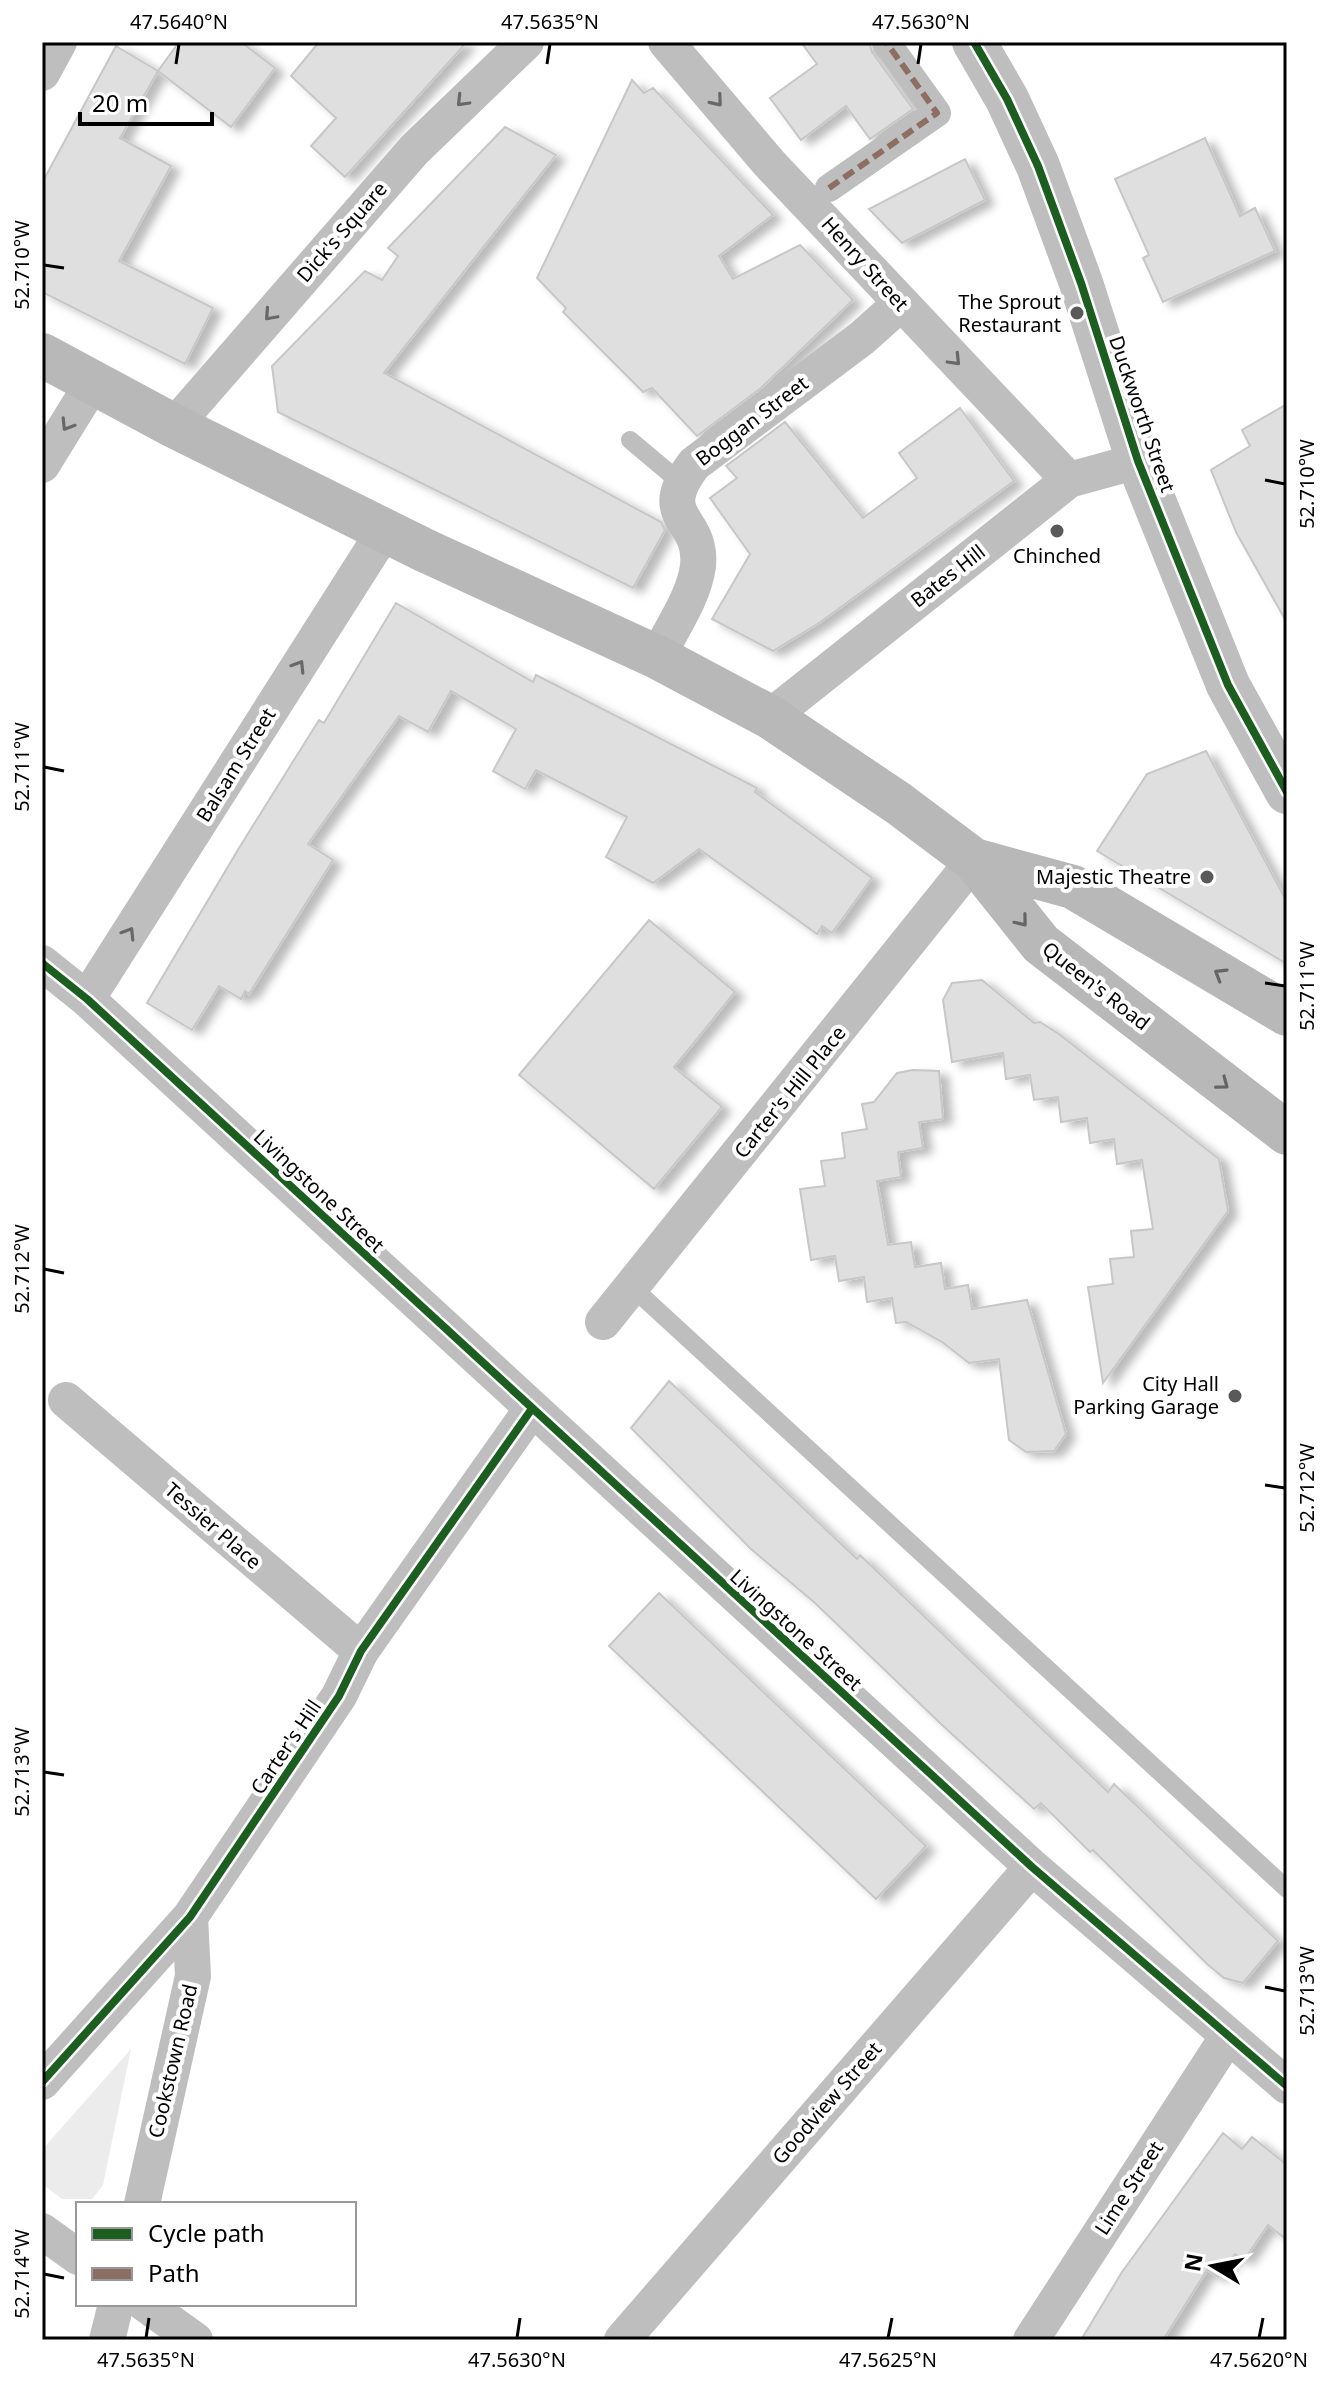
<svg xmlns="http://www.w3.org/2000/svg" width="1329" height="2382" font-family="'Noto Sans',sans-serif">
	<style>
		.green { fill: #ececec }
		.building { fill: #dfdfdf; stroke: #c7c7c7; stroke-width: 2; filter: url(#shadow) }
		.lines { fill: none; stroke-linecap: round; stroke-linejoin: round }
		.service { stroke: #bebebe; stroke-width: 18 }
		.pedestrian { stroke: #bebebe; stroke-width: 28 }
		.minor { stroke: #bebebe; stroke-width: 36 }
		.tertiary { stroke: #bebebe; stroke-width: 44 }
		.secondary { stroke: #b8b8b8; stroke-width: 44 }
		.quiet { stroke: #8d6e63; stroke-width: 6; stroke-dasharray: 12 6; stroke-linecap: butt }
		.cycleway-casing { stroke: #fff; stroke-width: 13 }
		.cycleway { stroke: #1b5e20; stroke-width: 8 }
		.oneway { stroke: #686868 }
		.oneway2 { stroke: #656565 }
		.ticks { fill: none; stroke: #000; stroke-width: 3 }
		.poi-dot { fill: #595959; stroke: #fff; stroke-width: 3 }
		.labels { text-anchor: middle; stroke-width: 8; stroke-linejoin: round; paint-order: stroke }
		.street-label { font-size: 20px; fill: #000; stroke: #fff }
		.poi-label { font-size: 20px; fill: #000; stroke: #fff; text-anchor: end }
		.neatline { fill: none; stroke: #000; stroke-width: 3 }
		.ticks-label { font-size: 20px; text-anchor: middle; fill: #000 }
	</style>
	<defs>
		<filter id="shadow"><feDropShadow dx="9" dy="5" stdDeviation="4" flood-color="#0004"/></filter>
	</defs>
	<rect width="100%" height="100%" fill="#fff"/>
	<!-- green -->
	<path class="green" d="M131 2049 103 2185 92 2199H62L42 2184V2150Z"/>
	<!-- building -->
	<path class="building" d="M179 42H241L275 68 231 127 158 71Z
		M319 42H467L345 177 311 146 336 118 291 76Z
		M801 42H869L872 52 913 109 870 139 846 106 801 140 770 98 817 64Z
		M116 46 158 71 120 138 171 166 119 261 213 308 185 364 42 292V183Z
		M632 80 644 93 653 88 773 215 719 256 733 279 800 245 853 300 761 388 697 436 652 388 643 392 563 312 566 308 537 278Z
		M505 127 556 155 384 373 661 522 665 530 633 588 278 412 272 366 365 271 382 280 398 256 388 248Z
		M1205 138 1240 216 1255 208 1275 251 1163 302 1143 258 1149 255 1115 179Z
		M965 159 985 200 902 243 869 209Z
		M1287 404V623L1236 532 1211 470 1250 446 1242 430Z
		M960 408 1014 481 819 623 773 651 712 619 750 554 710 498 737 478 726 466 785 422 863 518 917 478 899 453Z
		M396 603 533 682 536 675 757 788 755 792 872 878 832 933 822 926 817 934 699 849 653 883 606 857 627 817 536 770 525 789 493 771 516 729 451 691 428 732 399 716 308 844 333 860 249 994 245 991 241 999 219 986 192 1030 147 1003 239 848 319 720 324 723Z
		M1206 751 1287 902V964L1097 851 1147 774Z
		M649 920 735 992 674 1067 722 1107 654 1189 519 1075Z
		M982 980 1034 1023 1040 1022 1059 1034 1219 1159 1228 1211 1103 1383 1088 1287 1113 1284 1110 1259 1134 1257 1131 1231 1153 1229 1142 1160 1117 1164 1114 1139 1090 1143 1087 1118 1061 1122 1058 1097 1034 1100 1030 1075 1006 1079 1003 1053 952 1062 943 1000 952 983Z
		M913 1070 939 1071 943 1119 919 1122 923 1148 898 1152 901 1177 877 1181 888 1245 911 1242 915 1267 941 1263 945 1289 968 1285 972 1309 1027 1300 1066 1434 1054 1451 1026 1452 1009 1440 999 1359 969 1363 942 1342 906 1322 896 1323 892 1298 867 1302 864 1277 839 1281 835 1256 811 1260 800 1189 825 1186 821 1161 845 1158 842 1133 867 1129 862 1104 874 1102 897 1073Z
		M669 1381 857 1559 860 1555 1108 1792 1114 1784 1278 1941 1243 1983 1224 1978 1207 1964 1093 1850 1090 1852 1041 1803 1034 1809 941 1724 815 1603 751 1549 631 1428Z
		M659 1593 926 1846 876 1899 609 1646Z
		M1223 2133 1242 2149 1252 2137 1287 2165V2240L1268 2225 1244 2260 1235 2254 1218 2277 1207 2270 1163 2340H1081L1122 2272Z"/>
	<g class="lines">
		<!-- service -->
		<path class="service" d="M630 440 680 482
			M632 1287 1287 1889"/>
		<!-- pedestrian -->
		<path class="pedestrian" d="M829 188 937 113 886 42"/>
		<!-- minor -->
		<path class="minor" d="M666 42 769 163 1069 480
			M42 73 59 42
			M174 426 414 150 526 42
			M42 465 92 384
			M657 657C671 630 694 597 698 566 703 516 652 520 694 464L862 338 900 304
			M770 717 1069 480 1138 461
			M42 963 87 999 1032 1867 1287 2086
			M87 999 385 530
			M603 1322 974 860
			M66 1400 361 1651
			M42 2082 190 1917 339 1696 361 1651 531 1410
			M142 2204 193 1976 190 1917
			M42 2231 78 2257
			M145 2304 195 2340
			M107 2340 116 2304
			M622 2340 1032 1867
			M1031 2340 1228 2036"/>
		<!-- tertiary -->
		<path class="tertiary" d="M974 42 1007 99 1038 166 1081 283 1138 461 1228 685 1287 792"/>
		<!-- secondary -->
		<path class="secondary" d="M42 355 174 426 424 550 657 657 770 717 898 803 974 860 1041 944 1287 1133
			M974 860 1073 887 1287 1014"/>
		<!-- quiet -->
		<path class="quiet" d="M829 188 937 113 886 42"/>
		<!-- cycleway casing -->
		<g class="cycleway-casing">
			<path id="cycleway" d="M974 42 1007 99 1038 166 1081 283 1138 461 1228 685 1287 792
				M42 963 87 999 1032 1867 1287 2086
				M42 2082 190 1917 339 1696 361 1651 531 1410"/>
		</g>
		<!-- cycleway -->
		<use href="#cycleway" class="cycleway"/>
	</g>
	<!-- one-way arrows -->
	<defs><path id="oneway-chevron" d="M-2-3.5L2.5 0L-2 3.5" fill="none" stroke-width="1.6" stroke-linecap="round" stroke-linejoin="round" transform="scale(2)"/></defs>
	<g class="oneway">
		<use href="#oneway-chevron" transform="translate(462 101) rotate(134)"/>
		<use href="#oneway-chevron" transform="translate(717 101) rotate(50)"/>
		<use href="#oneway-chevron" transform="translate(270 315) rotate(132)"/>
		<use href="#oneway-chevron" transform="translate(955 360) rotate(46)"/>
		<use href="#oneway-chevron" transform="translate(67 425) rotate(122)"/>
		<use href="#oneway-chevron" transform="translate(299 666) rotate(-58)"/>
		<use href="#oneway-chevron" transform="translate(129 933) rotate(-58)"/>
	</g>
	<g class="oneway2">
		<use href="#oneway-chevron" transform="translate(1022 921) rotate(51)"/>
		<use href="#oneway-chevron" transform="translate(1220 974) rotate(-149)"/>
		<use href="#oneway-chevron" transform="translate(1223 1084) rotate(37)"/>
	</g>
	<!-- ticks -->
	<path class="ticks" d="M176 64 179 44M547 64 550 44M918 64 921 44M44 265 64 268M1265 480 1285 484M44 767 64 771M1265 983 1285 986M44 1269 64 1273M1265 1485 1285 1488M44 1772 64 1775M1265 1987 1285 1991M44 2274 64 2278M146 2338 149 2318M517 2338 520 2318M888 2338 892 2318M1259 2338 1263 2318"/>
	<!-- markers -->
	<g class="poi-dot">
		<circle cx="1077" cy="313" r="8"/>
		<circle cx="1057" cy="531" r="8"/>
		<circle cx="1207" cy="877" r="8"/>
		<circle cx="1235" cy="1396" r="8"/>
	</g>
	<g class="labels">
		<!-- street labels -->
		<g class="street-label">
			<text transform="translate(342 232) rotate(-49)" y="7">Dick's Square</text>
			<text transform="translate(865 264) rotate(48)" y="7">Henry Street</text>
			<text transform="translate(1142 414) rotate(71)" y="7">Duckworth Street</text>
			<text transform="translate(752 421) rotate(-37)" y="7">Boggan Street</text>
			<text transform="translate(948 576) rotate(-38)" y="7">Bates Hill</text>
			<text transform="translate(236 765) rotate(-58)" y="7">Balsam Street</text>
			<text transform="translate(1096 986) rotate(38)" y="7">Queen's Road</text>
			<text transform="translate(790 1092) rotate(-51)" y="7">Carter's Hill Place</text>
			<text transform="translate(319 1191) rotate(43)" y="7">Livingstone Street</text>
			<text transform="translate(213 1526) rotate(41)" y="7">Tessier Place</text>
			<text transform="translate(796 1630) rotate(42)" y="7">Livingstone Street</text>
			<text transform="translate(286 1747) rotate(-56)" y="7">Carter's Hill</text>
			<text transform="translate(173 2061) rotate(-77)" y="7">Cookstown Road</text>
			<text transform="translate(827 2103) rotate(-49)" y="7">Goodview Street</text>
			<text transform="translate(1129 2188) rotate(-57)" y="7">Lime Street</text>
		</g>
		<!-- poi labels -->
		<g class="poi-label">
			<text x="1061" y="309">The Sprout<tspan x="1061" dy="23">Restaurant</tspan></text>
			<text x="1057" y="563" text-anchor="middle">Chinched</text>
			<text x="1191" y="884">Majestic Theatre</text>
			<text x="1219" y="1391">City Hall<tspan x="1219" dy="23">Parking Garage</tspan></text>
		</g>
	</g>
	<!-- border -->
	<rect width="1329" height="2382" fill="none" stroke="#ffffff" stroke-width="88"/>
	<!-- legend -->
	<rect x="76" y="2202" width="280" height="104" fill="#ffffff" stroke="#999999" stroke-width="2"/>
	<rect x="92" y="2228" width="40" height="12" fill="#1b5e20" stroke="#999999" stroke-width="2"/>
	<text x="148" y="2242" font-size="24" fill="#000000">Cycle path</text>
	<rect x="92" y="2268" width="40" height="12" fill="#8d6e63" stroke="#999999" stroke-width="2"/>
	<text x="148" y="2282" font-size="24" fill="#000000">Path</text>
	<!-- north arrow -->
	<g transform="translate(1213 2266) rotate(280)" stroke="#ffffff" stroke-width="6" paint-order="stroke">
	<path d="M0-6L14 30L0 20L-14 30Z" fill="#000000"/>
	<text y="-12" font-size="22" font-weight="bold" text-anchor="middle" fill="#000000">N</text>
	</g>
	<!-- scale -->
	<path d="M80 112v12h132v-12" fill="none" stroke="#000000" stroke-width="4"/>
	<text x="92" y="112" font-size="24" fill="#000000" stroke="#ffffff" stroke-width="6" paint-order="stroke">20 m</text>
	<rect x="44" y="44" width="1241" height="2294" class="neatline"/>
	<g class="ticks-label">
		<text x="179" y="29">47.5640°N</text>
		<text x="550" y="29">47.5635°N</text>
		<text x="921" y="29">47.5630°N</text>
		<text transform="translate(22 265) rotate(-90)" y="7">52.710°W</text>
		<text transform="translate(1307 484) rotate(-90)" y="7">52.710°W</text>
		<text transform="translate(22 767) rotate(-90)" y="7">52.711°W</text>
		<text transform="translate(1307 986) rotate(-90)" y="7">52.711°W</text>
		<text transform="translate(22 1269) rotate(-90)" y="7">52.712°W</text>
		<text transform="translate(1307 1488) rotate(-90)" y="7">52.712°W</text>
		<text transform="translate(22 1772) rotate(-90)" y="7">52.713°W</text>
		<text transform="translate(1307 1991) rotate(-90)" y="7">52.713°W</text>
		<text transform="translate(22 2274) rotate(-90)" y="7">52.714°W</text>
		<text x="146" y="2367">47.5635°N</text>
		<text x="517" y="2367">47.5630°N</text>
		<text x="888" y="2367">47.5625°N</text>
		<text x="1259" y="2367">47.5620°N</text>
	</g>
</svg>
